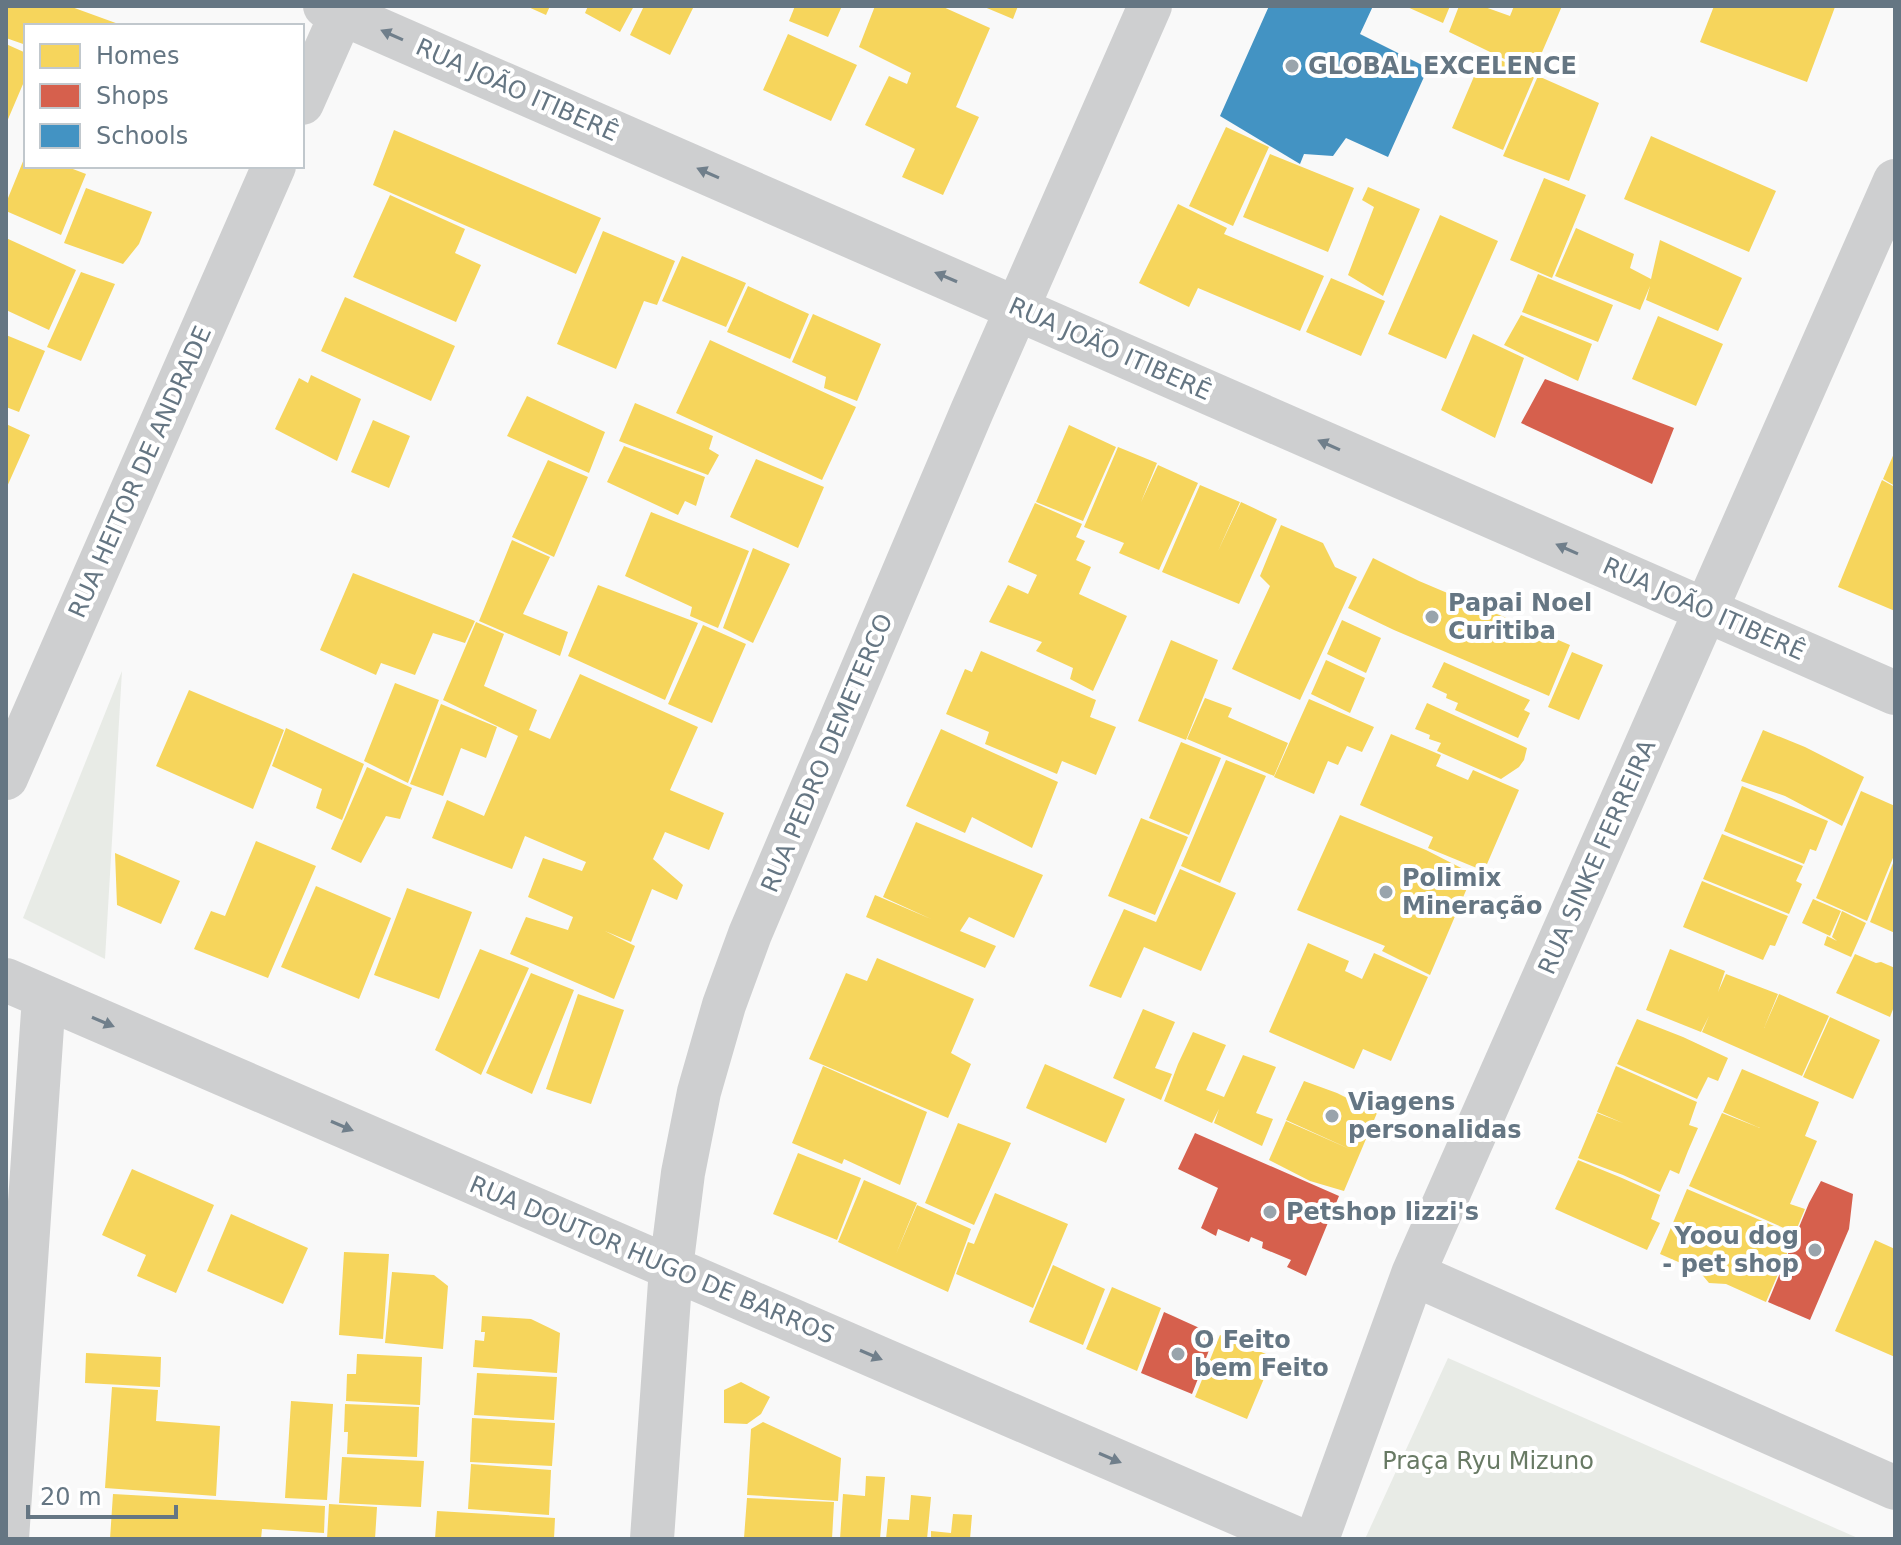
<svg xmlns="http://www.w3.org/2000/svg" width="1901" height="1545" font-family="'DejaVu Sans',sans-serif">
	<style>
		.park { fill: #e8ebe6 }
		.homes { fill: #f6d55c }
		.shops { fill: #d6604d }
		.schools { fill: #4393c3 }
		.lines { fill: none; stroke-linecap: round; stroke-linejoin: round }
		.street { stroke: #cecfd0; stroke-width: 44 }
		.oneway { fill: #707f8b }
		.poi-dot { fill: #99a4ac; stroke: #fff; stroke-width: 3 }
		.labels { text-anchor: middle; stroke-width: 8; stroke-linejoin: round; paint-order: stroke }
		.poi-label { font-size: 24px; font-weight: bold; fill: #657683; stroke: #fff; text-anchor: start }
		.street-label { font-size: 24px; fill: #657683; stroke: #fff }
		.park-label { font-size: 24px; fill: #687a64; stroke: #fff }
	</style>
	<rect width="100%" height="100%" fill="#f9f9f9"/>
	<!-- park -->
	<path class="park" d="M122 671 105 959 23 918Z
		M1448 1358 1860 1539H1365Z"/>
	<!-- homes -->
	<path class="homes" d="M6 6H69L124 26H26V45L6 38Z
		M526 6H550L546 15Z
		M588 6H634L620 32 585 13Z
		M644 6H694L670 55 630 35Z
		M795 6H842L828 37 789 21Z
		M875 6H941L990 28 956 107 979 117 943 195 902 177 915 149 865 125 889 76 907 84 911 73 859 47Z
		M982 6H1018L1013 19Z
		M1405 6H1450L1443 23Z
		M1459 6H1482L1510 16 1514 6H1562L1533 73 1449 32Z
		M1714 6H1831L1835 7 1807 82 1700 42Z
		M788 34 857 65 831 121 763 90Z
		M6 44 26 53V77L6 124Z
		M1484 53 1535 75 1503 150 1452 128Z
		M1538 76 1599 103 1569 181 1503 156Z
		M1226 127 1269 147 1233 226 1189 206Z
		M394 130 601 218 576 274 373 185Z
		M1651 136 1776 191 1749 252 1624 199Z
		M26 154V166H65L86 174 61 235 6 211V203Z
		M1270 154 1354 188 1328 252 1243 217Z
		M1544 178 1586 195 1552 278 1510 260Z
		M1368 187 1420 209 1383 296 1348 275 1374 207 1362 200Z
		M86 188 152 212 139 244 123 264 64 243Z
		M390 195 465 229 455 253 481 265 456 322 353 277Z
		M1178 204 1227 228 1224 234 1324 276 1300 331 1198 288 1189 307 1139 283Z
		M1440 215 1498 241 1446 359 1388 334Z
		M1576 228 1634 254 1630 268 1651 279 1660 240 1742 278 1718 331 1646 300 1650 286 1640 310 1555 276Z
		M603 231 675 261 657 305 644 301 616 369 557 344Z
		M6 238 76 270 49 330 6 310Z
		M682 256 746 283 726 327 662 301Z
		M81 272 115 284 81 361 47 347Z
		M1538 274 1613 305 1598 342 1522 312Z
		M1331 278 1385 301 1361 356 1306 332Z
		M748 286 809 314 790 359 727 332Z
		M345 297 455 346 431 401 321 351Z
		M813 314 881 344 857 401 824 388 826 377 792 362Z
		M1521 315 1592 344 1578 381 1504 345Z
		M1658 316 1723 344 1696 406 1632 379Z
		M1473 334 1524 358 1495 438 1441 410Z
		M6 335 45 351 19 412 6 407Z
		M710 340 856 407 822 480 676 413Z
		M311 375 361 399 337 461 275 429 299 378 308 383Z
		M527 396 605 432 589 473 507 436Z
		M635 403 713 436 709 449 719 455 708 475 619 441Z
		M373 420 410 436 389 488 351 472Z
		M6 424 30 435 6 489Z
		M1069 425 1116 447 1083 521 1036 502Z
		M624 446 705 477 696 506 685 501 678 515 607 482Z
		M1118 447 1157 463 1141 502 1158 465 1198 483 1159 570 1119 553 1124 543 1084 527Z
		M1895 451V486L1883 479Z
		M756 459 824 487 798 548 730 517Z
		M548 460 588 477 554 557 512 537Z
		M1882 480 1895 487V611L1838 587Z
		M1200 485 1240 502 1218 551 1241 502 1277 519 1239 604 1162 572Z
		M1035 503 1082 524 1076 537 1085 541 1076 560 1091 567 1079 594 1127 616 1093 691 1070 679 1073 668 1036 651 1042 642 989 622 1008 585 1028 594 1037 575 1008 562Z
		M651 512 749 551 718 628 690 616 692 607 625 576Z
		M1281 525 1323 543 1335 567 1357 577 1300 700 1232 669 1270 586 1260 576Z
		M512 540 550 557 523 614 568 632 560 656 479 621Z
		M753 548 790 564 753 643 723 628Z
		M1373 558 1419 581 1570 645 1549 696 1394 630 1348 608Z
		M353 573 475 621 465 643 433 633 415 675 381 663 376 675 320 650Z
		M598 585 698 623 665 700 568 656Z
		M1342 620 1381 638 1366 673 1327 654Z
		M476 622 504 634 484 686 537 710 529 730 550 739 580 674 698 727 670 790 724 813 709 850 665 832 653 859 683 885 677 900 652 889 631 942 605 931 635 946 614 999 510 954 526 917 568 930 573 917 528 897 543 858 582 871 586 862 525 836 512 869 432 838 447 800 484 816 518 736 443 700Z
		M703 625 746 644 712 723 668 704Z
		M1171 640 1218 660 1186 740 1138 721Z
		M981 651 1096 700 1090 717 1116 727 1096 775 1062 761 1057 774 985 744 989 732 946 714 965 669 972 672Z
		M1572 652 1603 665 1579 720 1548 707Z
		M1326 660 1365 678 1350 713 1311 694Z
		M1444 662 1530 700 1524 710 1530 713 1518 738 1455 710 1458 703 1446 698 1447 694 1432 687Z
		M395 683 439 700 408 783 364 761Z
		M189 690 284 730 253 809 156 766Z
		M1205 698 1232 708 1228 717 1288 743 1274 776 1187 739Z
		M1309 699 1374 727 1362 752 1347 746 1338 765 1328 761 1314 794 1274 777Z
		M1427 703 1527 748 1524 760 1519 767 1501 779 1437 751 1441 743 1429 739 1430 735 1415 729Z
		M441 704 497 727 486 758 461 748 443 796 410 784Z
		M286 728 364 764 342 820 316 808 322 789 272 766Z
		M941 729 1058 782 1032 848 972 817 965 833 906 806Z
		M1763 730 1805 747 1864 777 1842 826 1785 796 1741 781Z
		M1391 734 1441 755 1436 766 1468 780 1473 770 1519 790 1484 871 1428 848 1433 837 1360 805Z
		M1181 742 1221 758 1189 835 1149 818Z
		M1226 760 1266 776 1220 883 1181 866Z
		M367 767 412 788 400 819 386 816 361 863 331 849Z
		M1742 786 1828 821 1816 851 1810 849 1804 864 1724 831Z
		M1861 791 1895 806V853L1867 921 1816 898Z
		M1340 815 1426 850 1473 874 1430 975 1382 951 1385 946 1297 910Z
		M1141 818 1188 837 1155 915 1108 896Z
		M916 822 1043 875 1014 938 969 917 960 931 996 946 985 968 866 917 875 895 931 919 883 897Z
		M1722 834 1803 866 1796 881 1802 884 1789 914 1703 879Z
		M256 841 316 866 268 978 194 949 211 911 225 916Z
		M115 853 180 881 161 924 117 905Z
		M1895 858V933L1870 922Z
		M1180 869 1236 893 1201 971 1144 947 1121 998 1089 986 1124 909 1156 922Z
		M1702 881 1788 916 1775 946 1770 945 1763 960 1683 927Z
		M316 886 391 918 359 999 281 967Z
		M407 888 472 912 439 999 374 975Z
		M1813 899 1841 911 1830 936 1802 923Z
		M1842 911 1866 923 1851 957 1824 945 1827 936 1837 941 1832 937Z
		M1308 943 1349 961 1345 971 1362 979 1374 953 1428 977 1391 1061 1363 1049 1354 1069 1269 1032Z
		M480 949 529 968 481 1075 435 1050Z
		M1670 949 1725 971 1718 992 1726 974 1778 994 1764 1028 1779 994 1829 1016 1802 1076 1702 1032 1709 1016 1701 1032 1646 1010Z
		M1855 954 1876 963 1881 962 1895 968V1004L1890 1017 1836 993Z
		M877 958 974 999 951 1053 971 1064 948 1118 809 1059 846 973 867 981Z
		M531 973 574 990 532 1094 486 1073Z
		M578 994 624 1010 591 1104 546 1089Z
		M1143 1009 1175 1022 1155 1068 1172 1074 1161 1100 1113 1078Z
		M1830 1017 1880 1040 1853 1099 1803 1077Z
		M1637 1019 1683 1037 1728 1058 1718 1081 1708 1077 1697 1099 1617 1064Z
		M1193 1032 1226 1045 1206 1090 1224 1097 1243 1055 1276 1067 1256 1113 1273 1119 1262 1146 1214 1123 1219 1109 1212 1123 1164 1101 1178 1064Z
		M1045 1064 1125 1099 1106 1143 1026 1108Z
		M823 1066 927 1112 900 1185 844 1159 842 1164 792 1143Z
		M1616 1066 1697 1102 1689 1125 1698 1128 1688 1151 1679 1174 1670 1170 1660 1192 1623 1175 1578 1158 1597 1113 1623 1123 1597 1112Z
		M1742 1069 1819 1102 1805 1136 1817 1141 1790 1204 1805 1209 1795 1233 1689 1186 1722 1113 1760 1128 1723 1112Z
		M1304 1081 1337 1093 1377 1113 1344 1191 1310 1181 1269 1160 1286 1121 1352 1150 1286 1120Z
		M958 1123 1011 1143 974 1225 925 1203Z
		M798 1153 861 1178 837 1240 773 1214Z
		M1578 1160 1622 1178 1660 1195 1651 1219 1660 1223 1647 1250 1555 1209Z
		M132 1169 214 1205 176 1293 137 1276 146 1255 102 1235Z
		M864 1180 917 1203 896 1254 917 1205 971 1229 948 1292 838 1242Z
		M1687 1189 1795 1235 1766 1302 1726 1284 1709 1283 1699 1271 1660 1254Z
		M995 1193 1068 1224 1033 1308 956 1274 968 1242 974 1244Z
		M231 1214 308 1248 283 1304 207 1271Z
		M1875 1240 1895 1249V1357L1835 1331Z
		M344 1252 389 1254 383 1339 339 1335Z
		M1053 1265 1105 1289 1083 1345 1029 1322Z
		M392 1272 434 1275 448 1286 443 1349 385 1343Z
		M1112 1287 1161 1308 1137 1371 1086 1349Z
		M482 1316 531 1319 560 1333 557 1373 473 1367 475 1340 484 1341 485 1332H481Z
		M1220 1335 1273 1357 1247 1419 1195 1397Z
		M86 1353 161 1357 160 1387 85 1383Z
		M357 1354 422 1357 420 1405 346 1401 347 1374H356Z
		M477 1373 557 1377 554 1420 474 1415Z
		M741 1382 770 1397 761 1414 747 1424 724 1423V1390Z
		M112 1387 158 1390 156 1421 220 1426 216 1496 105 1488Z
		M291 1401 333 1404 327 1500 285 1498Z
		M345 1404 419 1407 417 1457 347 1454 348 1432H344Z
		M472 1418 555 1423 552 1466 470 1462Z
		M763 1422 841 1458 838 1501 747 1495 751 1429Z
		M342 1457 424 1461 421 1507 339 1503Z
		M471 1464 551 1470 549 1515 468 1509Z
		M866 1476 885 1477 880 1539H840L843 1494 865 1496Z
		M113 1494 325 1506 324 1533 262 1529 261 1539H110Z
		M911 1495 931 1497 927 1539H886L888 1519 909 1520Z
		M747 1498 834 1502 832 1539 744 1538Z
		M329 1504 377 1507 375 1539H327Z
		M437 1511 555 1518 554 1539H435Z
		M953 1514 972 1515 970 1539H931V1531L951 1533Z"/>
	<!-- shops -->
	<path class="shops" d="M1545 379 1674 428 1652 484 1521 423Z
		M1195 1133 1339 1196 1306 1276 1287 1267 1291 1260 1262 1248 1263 1242 1251 1237 1249 1242 1218 1229 1216 1236 1201 1228 1218 1188 1178 1169Z
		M1821 1181 1853 1194 1849 1229 1810 1320 1768 1302 1809 1203Z
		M1164 1312 1215 1335 1192 1394 1141 1373Z"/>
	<!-- schools -->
	<path class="schools" d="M1269 6H1373L1360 34 1428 68 1388 157 1346 138 1333 156 1304 154 1300 164 1220 116Z"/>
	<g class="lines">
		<!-- street -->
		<path class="street" d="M325 6 1895 693
			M302 103 345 6
			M6 778 274 166
			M6 980 1297 1539
			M1413 1274 1895 1488
			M7 1539 44 997
			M652 1539 671 1268 683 1173 699 1092 724 1005 750 934 972 411 1150 6
			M1317 1539 1413 1274 1895 181"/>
	</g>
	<!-- one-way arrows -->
	<defs><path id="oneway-solid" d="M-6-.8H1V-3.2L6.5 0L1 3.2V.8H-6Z" transform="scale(2)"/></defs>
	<g class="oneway">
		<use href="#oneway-solid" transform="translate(392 35) rotate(-156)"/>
		<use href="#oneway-solid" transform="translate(708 173) rotate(-156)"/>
		<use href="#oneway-solid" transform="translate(946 277) rotate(-157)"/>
		<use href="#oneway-solid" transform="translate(1329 445) rotate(-156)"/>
		<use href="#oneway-solid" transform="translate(1567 549) rotate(-156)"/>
		<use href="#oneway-solid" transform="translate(103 1022) rotate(23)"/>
		<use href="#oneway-solid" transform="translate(342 1126) rotate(23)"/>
		<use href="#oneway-solid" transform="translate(871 1355) rotate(23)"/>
		<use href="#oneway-solid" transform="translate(1110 1458) rotate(23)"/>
	</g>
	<!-- markers -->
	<g class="poi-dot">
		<circle cx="1292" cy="66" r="8"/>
		<circle cx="1432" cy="617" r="8"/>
		<circle cx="1386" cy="892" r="8"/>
		<circle cx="1332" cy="1116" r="8"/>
		<circle cx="1270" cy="1212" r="8"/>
		<circle cx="1815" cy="1250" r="8"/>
		<circle cx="1178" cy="1354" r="8"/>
	</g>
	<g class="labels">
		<!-- poi labels -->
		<g class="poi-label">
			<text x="1308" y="74">GLOBAL EXCELENCE</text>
			<text x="1448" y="611">Papai Noel<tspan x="1448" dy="28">Curitiba</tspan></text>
			<text x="1402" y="886">Polimix<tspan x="1402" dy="28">Mineração</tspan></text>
			<text x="1348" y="1110">Viagens<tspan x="1348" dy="28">personalidas</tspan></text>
			<text x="1286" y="1220">Petshop lizzi's</text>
			<text x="1799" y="1244" text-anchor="end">Yoou dog<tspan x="1799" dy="28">- pet shop</tspan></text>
			<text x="1194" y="1348">O Feito<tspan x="1194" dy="28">bem Feito</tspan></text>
		</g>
		<!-- street labels -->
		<g class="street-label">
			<text transform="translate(517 90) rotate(24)" y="8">RUA JOÃO ITIBERÊ</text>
			<text transform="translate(1110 349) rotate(24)" y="8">RUA JOÃO ITIBERÊ</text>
			<text transform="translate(140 472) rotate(-66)" y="8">RUA HEITOR DE ANDRADE</text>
			<text transform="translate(1704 609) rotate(24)" y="8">RUA JOÃO ITIBERÊ</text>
			<text transform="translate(827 753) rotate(-67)" y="8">RUA PEDRO DEMETERCO</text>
			<text transform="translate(1597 857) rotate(-66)" y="8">RUA SINKE FERREIRA</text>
			<text transform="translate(652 1260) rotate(23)" y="8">RUA DOUTOR HUGO DE BARROS</text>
		</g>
		<!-- park labels -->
		<g class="park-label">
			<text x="1488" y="1469">Praça Ryu Mizuno</text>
		</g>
	</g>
	<!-- border -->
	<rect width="1901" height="1545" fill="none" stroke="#657683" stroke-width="16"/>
	<!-- legend -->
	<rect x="24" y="24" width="280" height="144" fill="#ffffff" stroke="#c1c8cd" stroke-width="2"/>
	<rect x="40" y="44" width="40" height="24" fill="#f6d55c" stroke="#c1c8cd" stroke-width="2"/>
	<text x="96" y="64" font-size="24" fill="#657683">Homes</text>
	<rect x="40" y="84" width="40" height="24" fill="#d6604d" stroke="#c1c8cd" stroke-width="2"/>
	<text x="96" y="104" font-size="24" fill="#657683">Shops</text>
	<rect x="40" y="124" width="40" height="24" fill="#4393c3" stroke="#c1c8cd" stroke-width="2"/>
	<text x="96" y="144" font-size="24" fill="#657683">Schools</text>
	<!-- scale -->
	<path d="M28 1505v12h148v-12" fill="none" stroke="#657683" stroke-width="4"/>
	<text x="40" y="1505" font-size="24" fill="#657683" stroke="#ffffff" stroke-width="6" paint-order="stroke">20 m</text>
</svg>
